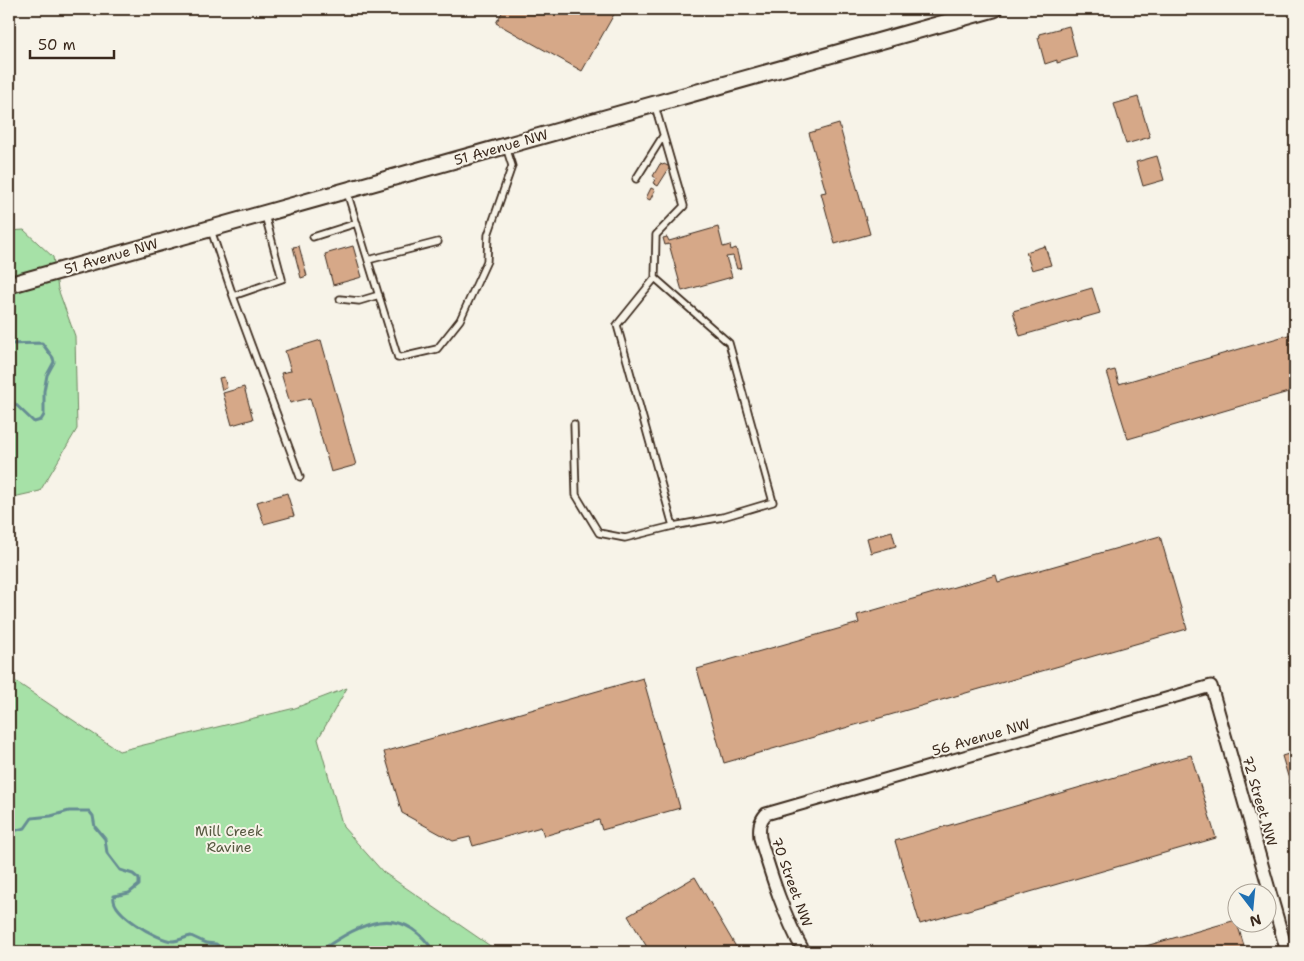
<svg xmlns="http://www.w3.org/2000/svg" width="1304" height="961" font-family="'Shantell Sans',sans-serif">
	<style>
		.green { fill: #a6e1a7; stroke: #708662 }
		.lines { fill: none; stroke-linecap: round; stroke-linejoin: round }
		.stream { stroke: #668d93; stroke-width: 3 }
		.building { fill: #d6a888; stroke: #3b2a1e }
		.lane-casing { stroke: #3b2a1e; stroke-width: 9 }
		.street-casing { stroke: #3b2a1e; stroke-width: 15 }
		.secondary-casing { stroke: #3b2a1e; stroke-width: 19 }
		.lane { stroke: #f7f3e8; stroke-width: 5.5 }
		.street { stroke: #f7f3e8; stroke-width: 11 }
		.secondary { stroke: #f7f3e8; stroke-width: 15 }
		.labels { text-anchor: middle; stroke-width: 4; stroke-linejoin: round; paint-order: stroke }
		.street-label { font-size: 14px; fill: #3b2a1e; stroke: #f7f3e8 }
		.park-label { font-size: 14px; fill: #565840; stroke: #f7f3e8 }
	</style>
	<rect width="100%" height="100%" fill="#f7f3e8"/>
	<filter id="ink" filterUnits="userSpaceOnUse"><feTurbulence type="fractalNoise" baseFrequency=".02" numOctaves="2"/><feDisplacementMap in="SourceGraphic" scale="10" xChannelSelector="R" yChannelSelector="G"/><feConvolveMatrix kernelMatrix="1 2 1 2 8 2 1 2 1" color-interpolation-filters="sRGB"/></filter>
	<g filter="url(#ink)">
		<!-- green -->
		<path class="green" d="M24 230 53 257 58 289 75 336 77 429 40 491 9 498V231Z
			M9 677 119 751 295 708 347 688 318 739 343 827 383 872 499 952H23L9 940Z"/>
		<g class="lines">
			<!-- stream -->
			<path class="stream" d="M9 344 42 343 53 358 54 362 47 375 44 391V415L41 420 34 422 12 401 9 400
				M9 832 25 828 32 818 51 816 69 811H89L93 816 95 827 105 839 107 853 120 870 133 874 139 879V885L129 893 114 896C110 913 158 940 172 941 179 941 185 937 191 936L206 943 216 944 221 948 222 952
				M319 952C358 924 401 900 434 952"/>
		</g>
		<!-- building -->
		<path class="building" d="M504 9H617L582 71 496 23Z
			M1069 26 1077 57 1057 63V60L1045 64 1038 38 1040 37 1039 34Z
			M1138 97 1150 137 1126 144 1114 104Z
			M839 124 870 234 835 244 821 193 826 192 809 133Z
			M1157 156 1164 180 1143 186 1136 162Z
			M660 164 663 165 664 164 670 167 658 186 653 183 656 178 653 176Z
			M651 188 655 190 650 200 646 198Z
			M718 227 723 247 730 245 731 250 736 248 741 268 737 269 733 256 726 257 732 277 682 291 669 244 665 245 663 238 667 237 669 241Z
			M299 246 307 276 301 278 293 247Z
			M353 246 362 277 333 285 325 254Z
			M1045 246 1051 265 1032 270 1026 252Z
			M1092 288 1100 313 1020 336 1013 311Z
			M1295 333V390L1128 439 1107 372 1115 370 1119 384Z
			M321 340 356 465 331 472 310 398 290 403 281 373 291 371 285 351Z
			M224 377 227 388 222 390 219 378Z
			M244 387 253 419 232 425 223 393Z
			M287 493 294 516 264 524 257 502Z
			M892 531 896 546 871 553 867 538Z
			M1160 536 1187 629 724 763 697 669 859 623 857 615 996 575 998 582Z
			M643 678 680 808 602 830 599 820 544 836 541 827 473 846 470 837 453 841 402 813 384 752Z
			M1295 752V800L1282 756Z
			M1191 755 1216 838 920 924 895 841Z
			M695 877 739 952H650L628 916Z
			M1236 920 1246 952H1125Z"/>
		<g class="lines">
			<!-- lane casing -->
			<g class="lane-casing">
				<path id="lane" d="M636 179 663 136
					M347 192 398 358 437 349 460 320 487 261 488 235 512 166 506 147
					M211 230 233 296 300 477
					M313 237 357 223
					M368 260 438 242
					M655 278 729 343 773 502 723 517 673 526
					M233 296 282 279 265 215
					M340 299 359 301 379 295
					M574 424 576 495 599 533 625 538 673 526 617 325 655 278 656 235 684 206 655 106"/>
			</g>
			<!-- street casing -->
			<g class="street-casing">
				<path id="street" d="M804 952C784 916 772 878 760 838 759 828 759 822 766 814L1211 686 1287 952"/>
			</g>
			<!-- secondary casing -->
			<g class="secondary-casing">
				<path id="secondary" d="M9 285 994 9"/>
			</g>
			<!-- lane -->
			<use href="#lane" class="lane"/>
			<!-- street -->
			<use href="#street" class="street"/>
			<!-- secondary -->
			<use href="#secondary" class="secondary"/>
		</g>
	</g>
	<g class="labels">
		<!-- street labels -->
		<g class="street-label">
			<text transform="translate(501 147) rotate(-16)" y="5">51 Avenue NW</text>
			<text transform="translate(111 256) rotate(-16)" y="5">51 Avenue NW</text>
			<text transform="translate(981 737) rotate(-16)" y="5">56 Avenue NW</text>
			<text transform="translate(1260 801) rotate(74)" y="5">72 Street NW</text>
			<text transform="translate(792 882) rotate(70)" y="5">70 Street NW</text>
		</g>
		<!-- park labels -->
		<g class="park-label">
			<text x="229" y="836">Mill Creek<tspan x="229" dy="16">Ravine</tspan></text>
		</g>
	</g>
	<!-- margin -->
	<rect width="1304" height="961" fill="none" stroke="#f7f3e8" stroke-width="30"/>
	<rect x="15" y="15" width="1274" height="931" fill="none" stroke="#3b2a1e" stroke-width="2" filter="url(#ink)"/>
	<!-- north arrow -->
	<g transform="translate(1252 908) rotate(164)"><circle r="24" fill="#f7f3e8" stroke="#aca397"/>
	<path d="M0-4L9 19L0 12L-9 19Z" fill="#1f6fb2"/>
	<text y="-8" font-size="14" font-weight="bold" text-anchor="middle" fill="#3b2a1e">N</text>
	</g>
	<!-- scale -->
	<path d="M30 50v8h84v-8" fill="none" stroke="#3b2a1e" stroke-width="2.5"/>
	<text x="38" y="50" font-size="15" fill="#3b2a1e" stroke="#f7f3e8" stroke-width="4" paint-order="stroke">50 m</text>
</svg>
